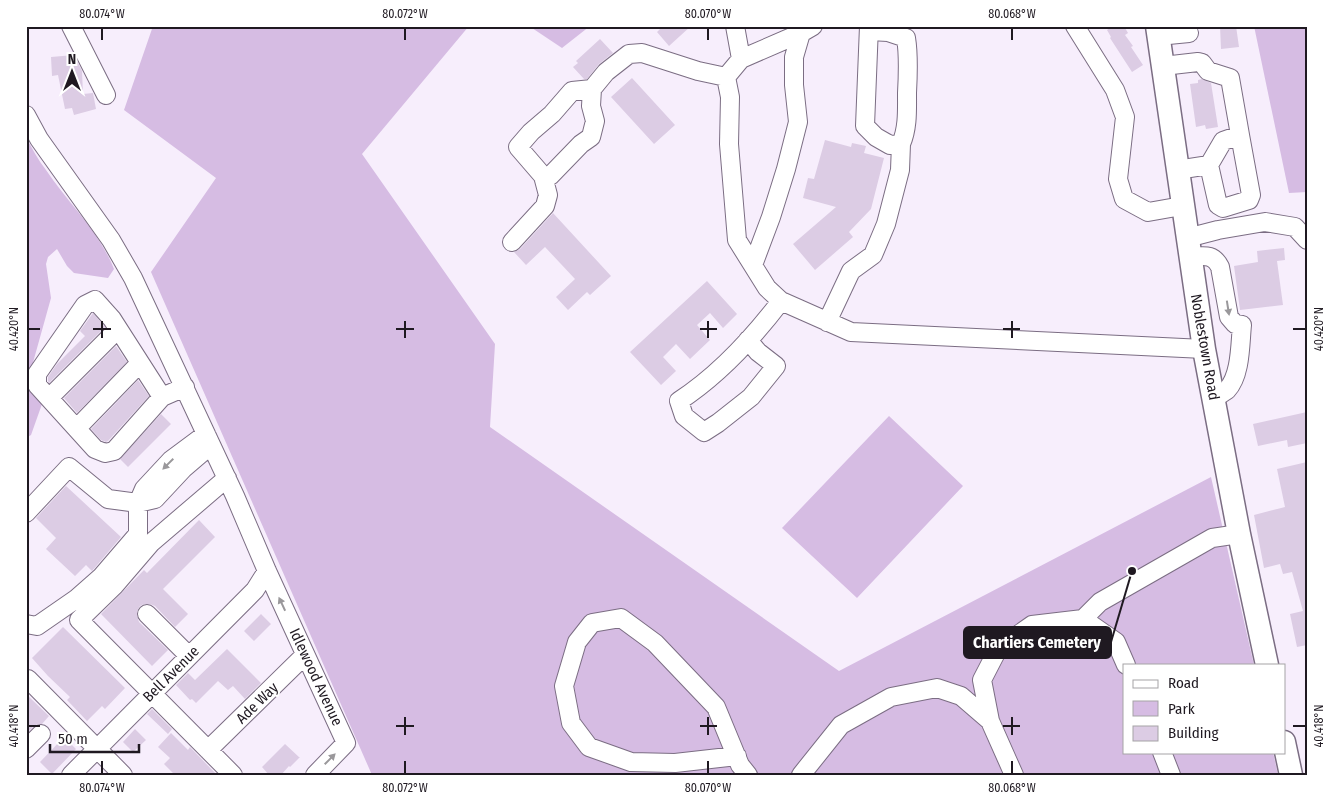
<svg xmlns="http://www.w3.org/2000/svg" width="1333" height="801" font-family="'Fira Sans Condensed',sans-serif">
	<style>
		.green { fill: #d6bce3 }
		.building { fill: #dccce4 }
		.lines { fill: none; stroke-linecap: round; stroke-linejoin: round }
		.minor-casing { stroke: #7b6d83; stroke-width: 20 }
		.major-casing { stroke: #7b6d83; stroke-width: 25 }
		.minor { stroke: #fff; stroke-width: 18 }
		.major { stroke: #fff; stroke-width: 22 }
		.oneway { fill: #9a989b }
		.ticks { fill: none; stroke: #1f1921; stroke-width: 2 }
		.labels { text-anchor: middle; stroke-width: 4; stroke-linejoin: round; paint-order: stroke }
		.street-label { font-size: 15px; fill: #1f1921; stroke: #fff }
		.leader { fill: none; stroke: #1f1921; stroke-width: 2 }
		.callout-dot { fill: #1f1921; stroke: #fff; stroke-width: 2 }
		.callout { fill: #1f1921; stroke: #1f1921; stroke-width: 2 }
		.callout-label { font-size: 16px; text-anchor: middle; font-weight: bold; fill: #fff }
		.neatline { fill: none; stroke: #1f1921; stroke-width: 2 }
		.ticks-label { font-size: 12px; text-anchor: middle; fill: #1f1921 }
	</style>
	<rect width="100%" height="100%" fill="#f7eefc"/>
	<!-- green -->
	<path class="green" d="M153 26H469L362 154 495 344 490 427 839 671 1211 477 1254 665H1124V752H1273L1278 775H372L151 272 216 178 124 110Z
		M529 26H590L562 48Z
		M1254 26H1307V192L1289 193Z
		M26 137C32 148 38 160 46 170 68 203 99 231 114 269L108 278 74 273 67 266 57 249 48 257 46 264 51 298 27 384 32 394 42 404 31 435 26 438Z
		M889 416 963 486 857 598 782 528Z"/>
	<!-- building -->
	<path class="building" d="M663 26H691L669 46 657 32Z
		M1113 26H1124L1128 33 1125 35 1133 46 1131 47 1143 65 1132 72 1110 38 1111 37 1107 30Z
		M1220 26H1236L1239 47 1221 49Z
		M600 39 613 53 599 64 587 79H584L573 67 578 63 576 61Z
		M74 55 82 71 83 94 93 93 96 109 74 115 72 108 65 109 58 75 52 76 51 57Z
		M632 78 675 125 654 144 611 97Z
		M1202 79 1211 83 1218 127 1206 129 1205 125 1196 127 1190 84 1198 83V80Z
		M825 140 851 147 852 143 866 146 864 153 884 158 871 209 849 232 853 237 815 270 793 244 836 207 803 198 808 178 814 179Z
		M553 213 611 276 590 295 587 292 568 310 556 297 575 279 545 247 526 265 514 252 520 249Z
		M1284 248 1285 260 1277 261 1283 305 1240 310 1234 266 1258 262 1257 251Z
		M707 281 737 314 723 328 710 313 697 325 710 340 690 359 676 344 663 357 676 371 661 385 630 352Z
		M93 313 105 327 49 383 48 381V377L57 364 85 336 80 331Z
		M116 346 127 362 77 413 64 398Z
		M138 380 149 396 108 441 106 442 101 440 91 429Z
		M1307 412V443L1288 447 1287 440 1258 446 1253 424Z
		M161 414 171 424 128 467 120 459Z
		M1307 462V645L1297 647 1290 614 1303 611 1292 572 1283 574 1280 564 1264 568 1254 515 1285 507 1277 469Z
		M66 486 121 537 92 571 86 565 75 576 46 549 56 538 36 518Z
		M199 520 215 537 163 589 188 614 175 627 155 606 150 604H144L140 606 137 611V616L139 622 168 650 152 666 101 614 144 570 147 573Z
		M261 614 271 624 254 641 244 631Z
		M63 627 125 688 105 709 102 706 87 721 67 700 70 697 48 676 32 658Z
		M227 649 261 683 245 699 233 686 228 690 218 681 196 703 192 699 190 700 176 685 188 673 195 680Z
		M26 694 49 716 42 724H38L34 726 26 734Z
		M152 709 172 729 168 734 147 714Z
		M135 729 146 740 133 752 123 742Z
		M171 733 188 750 190 747 217 775H175L164 764 170 758 158 747Z
		M64 737 76 749 52 774 40 762Z
		M285 744 300 758H299L290 767 289 766 281 775H269L262 767Z"/>
	<g class="lines">
		<!-- minor casing -->
		<g class="minor-casing">
			<path id="minor" d="M71 26 106 95
				M735 26 741 59
				M869 26 865 126 876 137 890 145 901 144C908 128 907 110 907 93 908 75 909 56 906 38L888 32 870 31
				M1075 26 1115 90 1125 117 1118 179 1124 199 1148 212 1182 206
				M801 33 741 59 726 77 730 97 729 144 737 240 767 288 781 301 851 332 1204 349
				M1158 36 1189 33
				M1163 66 1198 62 1202 63 1208 71 1230 78 1240 135 1223 141 1209 165 1177 170
				M592 89 572 91 552 114 531 132 518 147 543 176H550L581 144 591 137 595 121 591 106 592 89 606 72 629 54 642 53 698 71 726 77
				M26 115 39 139 111 240 133 278 235 496 267 571 346 743 315 775
				M1209 165 1218 205 1223 208 1249 200 1251 195 1240 135
				M1187 238 1218 230 1265 222 1295 227 1307 240
				M512 242 545 206 548 195 543 176
				M1190 257C1204 256 1213 253 1220 267L1229 317 1235 324 1242 325C1240 344 1241 375 1227 390 1223 393 1218 396 1213 398
				M753 265 771 217 786 169 798 122 794 85V57L801 33 813 26
				M827 322 851 271 873 255 886 224 900 170 901 144
				M748 340 758 352 776 366 751 397 718 423 704 432 684 416 679 401C719 375 752 339 781 301
				M162 397 112 319 95 300 85 305 37 374V385L95 449 105 453 114 451 162 397 185 387
				M49 398 118 329
				M77 428 140 363
				M206 434 171 460 144 489 138 503 155 499 183 469 211 445
				M227 478 151 543 115 585 79 620 233 775
				M26 513 69 467 108 499 138 503V534L101 577 76 599 37 626 26 624
				M147 614 189 656
				M1083 619 1100 602 1212 538 1239 534
				M28 679 123 775
				M26 749 41 734
				M208 750 305 655
				M1162 752 1171 775
				M737 756 675 763 631 762 589 747 571 723 564 686 577 642 592 623 621 618 655 643 716 707 740 765 748 775
				M71 775 255 590 267 571
				M801 775 841 725 891 697 937 688 961 696 990 721
				M1014 775 990 721 982 680 998 649 1032 625 1083 619 1116 642 1126 665"/>
		</g>
		<!-- major casing -->
		<g class="major-casing">
			<path id="major" d="M1157 26 1204 349 1239 534 1267 665
				M1284 742 1291 775"/>
		</g>
		<!-- minor -->
		<use href="#minor" class="minor"/>
		<!-- major -->
		<use href="#major" class="major"/>
	</g>
	<!-- one-way arrows -->
	<defs><path id="oneway-solid" d="M-6-.8H1V-3.2L6.5 0L1 3.2V.8H-6Z" transform="scale(1.25)"/></defs>
	<g class="oneway">
		<use href="#oneway-solid" transform="translate(1228 308) rotate(81)"/>
		<use href="#oneway-solid" transform="translate(168 464) rotate(135)"/>
		<use href="#oneway-solid" transform="translate(282 604) rotate(-115)"/>
		<use href="#oneway-solid" transform="translate(330 759) rotate(-45)"/>
	</g>
	<!-- ticks -->
	<path class="ticks" d="M102 28V40M405 28V40M708 28V40M1012 28V40M102 321V338M405 321V338M708 321V338M1012 321V338M28 329H40M93 329H111M396 329H414M700 329H717M1003 329H1020M1293 329H1306M405 717V735M708 717V735M1012 717V735M28 726H40M396 726H414M700 726H717M1003 726H1020M1293 726H1306M102 761V774M405 761V774M708 761V774M1012 761V774"/>
	<g class="labels">
		<!-- street labels -->
		<g class="street-label">
			<text transform="translate(1205 347) rotate(80)" y="5">Noblestown Road</text>
			<text transform="translate(171 674) rotate(-45)" y="5">Bell Avenue</text>
			<text transform="translate(316 677) rotate(65)" y="5">Idlewood Avenue</text>
			<text transform="translate(257 703) rotate(-44)" y="5">Ade Way</text>
		</g>
	</g>
	<!-- callouts -->
	<path class="leader" d="M1132 571L1111 642"/>
	<circle class="callout-dot" cx="1132" cy="571" r="5"/>
	<rect class="callout" x="964" y="627" width="147" height="31" rx="5"/>
	<g class="callout-label">
		<text x="1037" y="648">Chartiers Cemetery</text>
	</g>
	<!-- border -->
	<rect width="1333" height="801" fill="none" stroke="#ffffff" stroke-width="55"/>
	<!-- legend -->
	<rect x="1123" y="664" width="162" height="90" fill="#ffffff" stroke="#a5a3a6"/>
	<rect x="1133" y="680" width="25" height="8" fill="#ffffff" stroke="#a5a3a6"/>
	<text x="1168" y="688" font-size="15" fill="#1f1921">Road</text>
	<rect x="1133" y="701" width="25" height="15" fill="#d6bce3" stroke="#a5a3a6"/>
	<text x="1168" y="714" font-size="15" fill="#1f1921">Park</text>
	<rect x="1133" y="726" width="25" height="15" fill="#dccce4" stroke="#a5a3a6"/>
	<text x="1168" y="738" font-size="15" fill="#1f1921">Building</text>
	<!-- north arrow -->
	<g transform="translate(72 72)" stroke="#ffffff" stroke-width="4" paint-order="stroke">
	<path d="M0-4L9 19L0 12L-9 19Z" fill="#1f1921"/>
	<text y="-8" font-size="14" font-weight="bold" text-anchor="middle" fill="#1f1921">N</text>
	</g>
	<!-- scale -->
	<path d="M50 744v8h89v-8" fill="none" stroke="#1f1921" stroke-width="2.5"/>
	<text x="58" y="744" font-size="15" fill="#1f1921" stroke="#ffffff" stroke-width="4" paint-order="stroke">50 m</text>
	<rect x="28" y="28" width="1278" height="746" class="neatline"/>
	<g class="ticks-label">
		<text x="102" y="18">80.074°W</text>
		<text x="405" y="18">80.072°W</text>
		<text x="708" y="18">80.070°W</text>
		<text x="1012" y="18">80.068°W</text>
		<text transform="translate(14 329) rotate(-90)" y="4">40.420°N</text>
		<text transform="translate(1319 329) rotate(-90)" y="4">40.420°N</text>
		<text transform="translate(14 726) rotate(-90)" y="4">40.418°N</text>
		<text transform="translate(1319 726) rotate(-90)" y="4">40.418°N</text>
		<text x="102" y="792">80.074°W</text>
		<text x="405" y="792">80.072°W</text>
		<text x="708" y="792">80.070°W</text>
		<text x="1012" y="792">80.068°W</text>
	</g>
</svg>
